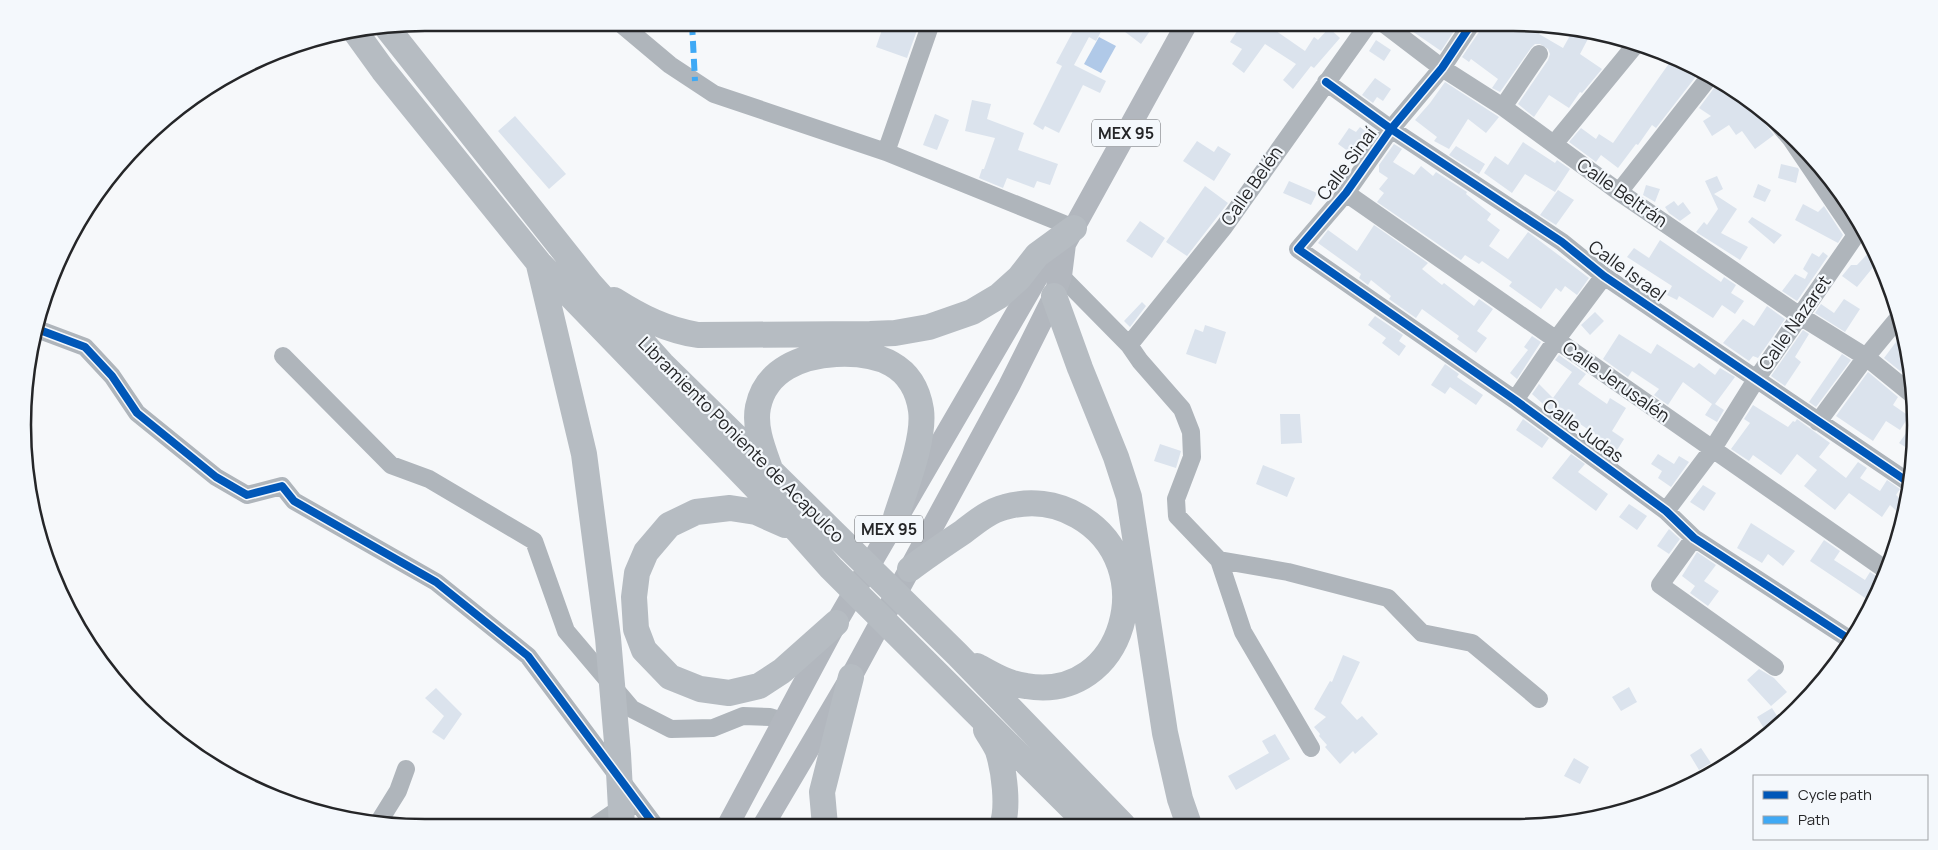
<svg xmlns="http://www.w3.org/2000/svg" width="1938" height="850" font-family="Manrope,sans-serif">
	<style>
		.water { fill: #b0c9e8 }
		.building { fill: #dbe3ed }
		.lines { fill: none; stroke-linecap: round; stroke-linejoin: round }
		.minor { stroke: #afb5bb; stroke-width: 18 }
		.major { stroke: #b2b7be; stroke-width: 22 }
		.highway { stroke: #b6bcc2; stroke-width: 26 }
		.quiet { stroke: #3fa9f5; stroke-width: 6; stroke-dasharray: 12 6; stroke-linecap: butt }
		.cycleway-casing { stroke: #f4f8fc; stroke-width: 11 }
		.cycleway { stroke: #0057b8; stroke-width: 8 }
		.labels { text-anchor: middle; stroke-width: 4.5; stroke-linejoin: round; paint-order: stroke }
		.shield { fill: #f4f8fc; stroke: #636568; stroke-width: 1 }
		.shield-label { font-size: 16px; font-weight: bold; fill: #252628 }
		.street-label { font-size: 18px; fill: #252628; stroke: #f4f8fc }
		.rim { fill: none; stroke: #252628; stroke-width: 2.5 }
	</style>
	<rect width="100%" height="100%" fill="#f6f8fa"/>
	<!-- water -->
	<path class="water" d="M1099 37 1116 46 1101 73 1084 64Z"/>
	<!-- building -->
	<path class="building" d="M898 22 910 26 911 22H920L907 58 876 47 884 24 896 28Z
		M1078 22H1106L1096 41 1089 37 1074 65 1106 81 1100 93 1083 85 1059 133 1045 126 1043 130 1033 124 1062 66 1056 63Z
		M1112 22H1138L1150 31 1141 44Z
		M1243 22H1263L1305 51 1314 37 1318 40 1329 28 1340 38 1314 68 1311 66 1293 89 1283 80 1296 64 1265 44 1244 73 1232 64 1242 49 1230 42Z
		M1414 22H1460L1441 51 1409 29Z
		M1482 22H1513L1543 27 1539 34 1563 48 1572 32 1590 35 1580 54 1602 69 1582 93 1580 92 1569 108 1549 95 1534 117 1518 104 1548 60 1550 54 1548 49 1540 44H1535L1531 48 1500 92 1492 88 1498 79 1471 59 1469 62 1462 57 1481 29Z
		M1376 40 1391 50 1384 61 1369 51Z
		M1679 61 1701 70 1656 128 1652 125 1638 145 1636 144 1618 168 1601 155 1596 162 1569 142 1581 128 1596 139 1599 134 1613 143 1670 62 1675 66Z
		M1375 78 1391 89 1383 101 1377 97 1373 103 1362 95Z
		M1720 80 1749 102 1774 135 1755 149 1742 131 1736 135 1729 125 1712 136 1703 121 1711 116 1699 108Z
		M1445 82 1499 117 1486 133 1468 119 1449 149 1434 141 1437 137 1415 120 1430 103Z
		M972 100 991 104 987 119 1024 133 1018 150 1058 164 1050 185 1037 181 1034 188 1007 178 1003 188 979 178 982 169H984L995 138 965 131Z
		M935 114 949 120 937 150 923 145Z
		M515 116 566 174 549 189 498 131Z
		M1360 127 1368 133 1371 128 1376 131 1361 153 1355 149 1352 154 1338 144 1349 128 1356 132Z
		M1197 141 1214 152 1218 146 1231 154 1214 181 1183 161Z
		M1523 142 1555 163 1557 160 1570 169 1555 192 1525 174 1512 193 1484 173 1495 156 1508 165Z
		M1394 144 1402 149 1393 162 1414 175 1421 166 1433 176 1436 172 1467 192 1466 194 1491 214 1487 220 1500 230 1489 246 1508 259 1528 232 1589 278 1577 295 1565 286 1561 292 1556 288 1541 309 1509 286 1512 282 1482 261 1479 264 1465 255 1461 260 1377 202 1384 193 1379 189 1388 178 1379 172V165Z
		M1456 146 1485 164 1479 174 1449 155Z
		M1781 164 1798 168 1799 170 1796 183 1778 178Z
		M1717 176 1723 189 1714 194 1737 209 1721 233 1748 247 1740 260 1696 232 1704 222 1707 225 1718 209 1705 181Z
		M1289 181 1317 193 1311 205 1283 193Z
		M1758 184 1771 190 1765 202 1753 197Z
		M1646 185 1660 189 1655 202 1643 195Z
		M1205 186 1228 203 1187 256 1166 242Z
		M1558 190 1574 200 1556 225 1540 215Z
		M1674 201 1678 206 1683 202 1691 213 1680 221 1669 213 1665 207Z
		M1803 204 1818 212 1824 206 1843 235 1838 243 1795 220Z
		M1752 217 1782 235 1774 244 1748 222Z
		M1140 221 1165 238 1152 258 1126 241Z
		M1374 225 1428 263 1422 269 1442 285 1444 283 1474 306 1479 299 1493 309 1477 331 1487 338 1476 353 1457 339 1459 336 1422 309 1416 318 1389 299 1391 296 1371 280 1368 285 1359 278 1361 274 1318 243 1328 230 1357 251Z
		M1660 240 1721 282 1724 277 1736 285 1731 293 1744 301 1735 314 1722 305 1713 318 1679 296 1677 300 1667 295 1672 286 1627 257 1634 248 1649 258Z
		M1874 247 1879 260 1857 287 1842 276 1851 265H1857Z
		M1823 252 1828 256 1797 301 1782 291 1795 274 1805 279 1808 273 1803 269 1812 253 1819 257Z
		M1844 299 1860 309 1845 332 1815 313 1821 304 1834 313Z
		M1142 302 1146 306 1130 327 1124 321Z
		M1767 306 1785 319 1758 358 1753 356 1749 361 1723 343 1743 319 1754 326Z
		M1595 312 1604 321 1590 335 1581 325Z
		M1375 316 1403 335 1399 341 1406 346 1399 356 1382 343 1386 338 1368 325Z
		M1205 325 1226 332 1216 364 1186 354 1195 329 1203 332Z
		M1803 330 1809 334 1795 357 1801 362 1785 386 1771 376Z
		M1619 334 1651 354 1657 344 1694 368 1699 363 1715 375 1720 368 1735 377 1715 404 1724 410 1717 422 1705 415 1712 404 1683 382 1668 405 1654 395 1659 389 1632 371 1628 377 1603 359Z
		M1532 336 1541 342 1517 379 1510 373 1528 350 1524 347Z
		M1899 338 1905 342 1910 379 1884 358Z
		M1842 354 1851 360 1816 407 1809 402Z
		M1559 355 1586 374 1578 384 1607 404 1610 398 1626 408 1612 431 1624 439 1614 455 1599 445 1602 439 1570 417 1567 422 1563 420 1562 421 1532 394 1539 384 1553 398 1572 372 1555 360Z
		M1445 364 1459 374 1457 377 1483 395 1476 405 1450 387 1445 394 1431 385Z
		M1868 372 1898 397 1893 405 1909 416 1900 430 1886 421 1873 441 1836 416Z
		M1753 405 1788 427 1793 421 1795 422 1797 419 1830 443 1819 457 1846 478 1858 462 1867 468 1860 478 1880 491 1887 480 1900 489 1896 495 1906 504 1903 517 1890 505 1882 517 1849 493 1835 510 1804 486 1817 470 1797 454 1781 475 1753 455 1749 461 1731 449 1750 423 1744 419Z
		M1280 414H1300L1302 443 1281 444Z
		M1523 419 1549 438 1542 448 1516 430Z
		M1914 422 1913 441V452L1899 443Z
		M1160 444 1181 451 1176 468 1154 461Z
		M1571 454 1585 464 1578 472 1608 494 1596 511 1552 478Z
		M1658 454 1674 464 1679 456 1689 462 1671 487 1658 478 1662 471 1651 464Z
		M1263 465 1295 478 1287 497 1256 484Z
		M1703 485 1716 493 1704 511 1690 502Z
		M1629 504 1647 516 1637 530 1619 517Z
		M1751 523 1795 551 1783 566 1768 554 1762 563 1737 548Z
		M1669 529 1680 539 1669 554 1657 546Z
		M1824 540 1840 551 1834 560 1865 580 1870 572 1881 579 1868 600 1810 561Z
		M1697 552 1716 565 1704 581 1719 591 1708 606 1690 593 1695 586 1682 576Z
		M1343 655 1360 662 1341 703 1357 720 1362 716 1378 734 1355 754 1353 751 1340 764 1325 747 1327 745 1319 736 1320 734 1314 727 1326 717 1314 709 1330 681 1332 682Z
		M1759 669 1774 678 1787 692 1771 706 1747 680Z
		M1629 687 1637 702 1621 711 1612 697Z
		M436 688 462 714 444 740 432 732 444 716 425 698Z
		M1772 708 1781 722 1768 735 1757 717Z
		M1275 734 1290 759 1236 790 1228 776 1269 753 1262 741Z
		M1701 748 1711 763 1699 770 1690 755Z
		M1574 758 1589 767 1580 784 1564 776Z"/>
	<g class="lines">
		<!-- minor -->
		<path class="minor" d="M620 23 670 65 714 94 886 152 1074 228
			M1383 23 1442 68 1503 107 1619 192 1800 316 1866 357 1914 396
			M1472 23 1442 68 1391 129 1346 193 1298 249 1515 400 1666 511 1694 538 1849 639
			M1326 82 1391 129 1562 242 1604 276 1911 484
			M1503 107 1539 54
			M1554 144 1637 43
			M886 152 931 23
			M1619 192 1711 75
			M1346 193 1886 570
			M1061 276 1129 345 1140 361 1182 409 1191 432 1192 457 1176 499 1177 516 1219 560 1243 632 1311 748
			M37 329 85 347 112 376 137 413 216 477 247 495 282 486 294 501 436 582 528 656 656 827
			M1129 345 1224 227 1369 23
			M283 356 391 465 429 479 534 541 566 631 632 709 671 729 713 728 743 716 770 717 783 721
			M1515 400 1556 340 1604 276
			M1818 422 1866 357 1900 316
			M1666 511 1712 450 1757 378 1856 235 1791 139 1774 119
			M1694 538 1660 585 1775 667
			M1219 560 1288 572 1388 598 1422 633 1472 643 1539 699
			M380 820 398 791 406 769
			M593 827 612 814 629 808"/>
		<!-- major -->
		<path class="major" d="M763 826 851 677 1009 386 1054 296 1061 276 1065 244
			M727 827 836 623 1045 264 1065 244 1187 23"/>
		<!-- highway -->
		<path class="highway" d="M388 29 591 285 662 364 957 654 1123 825
			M357 34 383 70 539 263 799 532 831 568 1089 825
			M539 265 584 454 608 638 618 754 622 827
			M1054 296 1080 368 1116 457 1129 497 1165 733 1180 799 1189 825
			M614 300C641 317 666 330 698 335L870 334 895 333 929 327 972 312 999 296 1019 278 1037 255 1074 228
			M770 469C763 449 754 428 758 407 766 369 802 356 836 354 878 352 914 364 921 410 925 439 905 488 896 517
			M785 525 756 512 730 508 696 512 669 525 646 552 637 573 634 597 636 629 644 650 670 677 700 689 729 693 759 686 782 671 836 623
			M910 569C927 556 945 544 963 532 976 522 989 511 1005 507 1030 500 1056 503 1078 516 1163 564 1125 703 1026 686 1008 684 993 675 977 666
			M986 730C990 737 995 744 998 751 1004 770 1009 807 1002 826
			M825 826 822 792 851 677"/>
		<!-- quiet -->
		<path class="quiet" d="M692 23 695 81"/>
		<!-- cycleway casing -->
		<g class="cycleway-casing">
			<path id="cycleway" d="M1472 23 1442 68 1391 129 1346 193 1298 249 1515 400 1666 511 1694 538 1849 639
				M1326 82 1391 129 1562 242 1604 276 1911 484
				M37 329 85 347 112 376 137 413 216 477 247 495 282 486 294 501 436 582 528 656 656 827"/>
		</g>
		<!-- cycleway -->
		<use href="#cycleway" class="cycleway"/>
	</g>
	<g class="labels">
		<!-- shield labels -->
		<g class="shield">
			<rect x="1092" y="119.5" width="68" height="27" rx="4"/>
			<rect x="855" y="515.5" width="68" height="27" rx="4"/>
		</g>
		<g class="shield-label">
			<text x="1126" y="139">MEX 95</text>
			<text x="889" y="535">MEX 95</text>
		</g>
		<!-- street labels -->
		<g class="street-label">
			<text transform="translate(1347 164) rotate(-53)" y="6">Calle Sinaí</text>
			<text transform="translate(1252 186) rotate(-55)" y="6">Calle Belén</text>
			<text transform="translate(1622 193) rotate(35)" y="6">Calle Beltrán</text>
			<text transform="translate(1627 271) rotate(36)" y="6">Calle Israel</text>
			<text transform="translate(1795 323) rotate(-55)" y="6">Calle Nazaret</text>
			<text transform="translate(1616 382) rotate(35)" y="6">Calle Jerusalén</text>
			<text transform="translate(1583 431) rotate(36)" y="6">Calle Judas</text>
			<text transform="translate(741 440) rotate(45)" y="6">Libramiento Poniente de Acapulco</text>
		</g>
	</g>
	<!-- crop -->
	<path d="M0 0H1938V850H0ZM425 31H1513A394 394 0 0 1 1907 425V425A394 394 0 0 1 1513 819H425A394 394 0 0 1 31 425V425A394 394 0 0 1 425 31Z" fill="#f4f8fc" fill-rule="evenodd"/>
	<path class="rim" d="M425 31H1513A394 394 0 0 1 1907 425V425A394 394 0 0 1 1513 819H425A394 394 0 0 1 31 425V425A394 394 0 0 1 425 31Z"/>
	<!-- legend -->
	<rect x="1753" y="775" width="175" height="65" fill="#f4f8fc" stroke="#a1a4a7"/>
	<rect x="1763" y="791" width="25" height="8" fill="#0057b8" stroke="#a1a4a7"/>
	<text x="1798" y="800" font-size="15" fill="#252628">Cycle path</text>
	<rect x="1763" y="816" width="25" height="8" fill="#3fa9f5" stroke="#a1a4a7"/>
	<text x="1798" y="825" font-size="15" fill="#252628">Path</text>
</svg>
